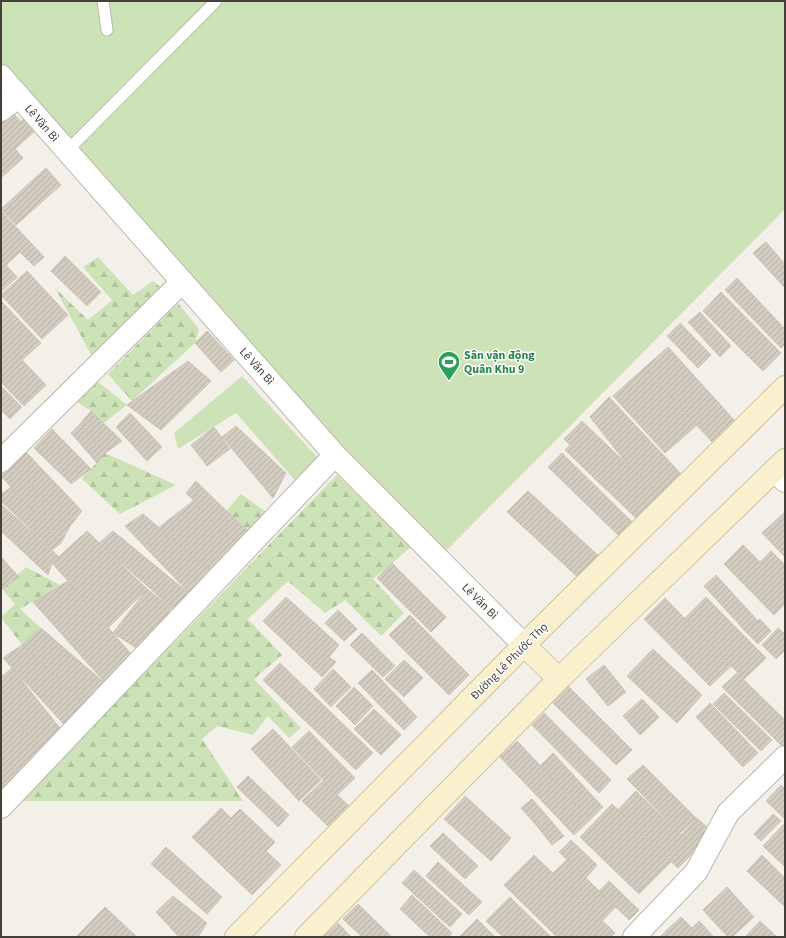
<svg xmlns="http://www.w3.org/2000/svg" width="786" height="938" font-family="'Source Sans 3',sans-serif">
	<style>
		.forest { fill: url(#forest-firs) }
		.park { fill: #cde2b6 }
		.building { fill: url(#building-hatch); stroke: #cdc4b4 }
		.lines { fill: none; stroke-linecap: round; stroke-linejoin: round }
		.lane-casing { stroke: #bdb8ad; stroke-width: 13 }
		.street-casing { stroke: #bdb8ad; stroke-width: 24 }
		.secondary-casing { stroke: #cdc39e; stroke-width: 24 }
		.lane { stroke: #fff; stroke-width: 11 }
		.street { stroke: #fff; stroke-width: 22 }
		.secondary { stroke: #f9f0cd; stroke-width: 22 }
		.labels { text-anchor: middle; stroke-width: 3; stroke-linejoin: round; paint-order: stroke }
		.street-label { font-size: 12px; fill: #454138; stroke: #fff }
		.leisure-label { font-size: 12px; font-weight: bold; fill: #27864d; stroke: #fff; text-anchor: start }
	</style>
	<defs>
		<pattern id="forest-firs" width="22" height="20" patternUnits="userSpaceOnUse"><rect width="22" height="20" fill="#cde2b6"/><path d="M5 1l3.5 6h-7zM16 11l3.5 6h-7z" fill="#b1c39d"/></pattern>
		<pattern id="building-hatch" width="6" height="6" patternUnits="userSpaceOnUse"><rect width="6" height="6" fill="#d3ccc0"/><path d="M-1 1l2-2M0 6l6-6M5 7l2-2" fill="none" stroke="#b6b0a6"/></pattern>
	</defs>
	<rect width="100%" height="100%" fill="#f3f0e9"/>
	<!-- forest -->
	<path class="forest" d="M98 257 133 295 153 281 164 290 95 362 55 288 88 320 112 300 83 267Z
		M178 303 199 329 195 343 132 401 108 374Z
		M96 380 127 405 104 423 91 411 74 400Z
		M105 453 176 485 120 514 82 479Z
		M337 475 411 547 373 579 404 613 381 636 345 600 325 613 288 581 248 619 282 655 254 679 301 728 289 738 268 716 253 735 217 726 202 739 243 801H20Z
		M241 494 269 514 251 535 226 511Z
		M26 567 60 585 20 609 41 628 22 645 1 617 15 604 2 589Z"/>
	<!-- park -->
	<path class="park" d="M1 1H785V209L442 555 1 71Z
		M242 376 321 461 299 485 236 413 178 449 174 433Z"/>
	<!-- building -->
	<path class="building" d="M7 106 21 122 25 118 36 130 15 149 23 158 1 178V111Z
		M46 168 61 185 16 225 1 209Z
		M1 211 44 257 34 266 20 252 6 265 17 277 1 292Z
		M766 242 785 264V288L753 253Z
		M65 256 101 292 87 306 51 271Z
		M27 271 68 315 42 339 1 295Z
		M737 278 785 329V344L781 348 725 290Z
		M721 292 781 353 763 371 703 311Z
		M1 301 41 343 22 360 1 338Z
		M700 312 731 346 720 357 688 322Z
		M680 323 711 355 698 368 667 336Z
		M207 331 234 360 221 372 195 343Z
		M1 338 46 385 24 406 1 382Z
		M668 347 736 422 713 443 644 368Z
		M188 361 211 381 161 430 127 405Z
		M644 368 697 425 665 453 613 396Z
		M1 386 22 407 10 419 1 410Z
		M609 397 682 475 661 496 631 469 590 417Z
		M91 411 122 441 105 453 80 424Z
		M130 413 162 447 147 461 116 427Z
		M582 421 661 497 639 521 565 450 570 445 564 439Z
		M80 424 105 453 97 463 71 433Z
		M236 426 286 473 273 498 222 437Z
		M214 427 230 449 207 466 191 445Z
		M52 429 91 469 71 484 34 448Z
		M25 451 82 511 70 526 13 465Z
		M562 453 633 523 620 537 548 467Z
		M13 465 70 526 61 543 1 476Z
		M196 481 251 535 237 545 186 493Z
		M11 487 61 543 52 550 1 501V495Z
		M528 491 603 560 582 581 507 512Z
		M193 501 237 545 212 573 157 529Z
		M1 504 59 557 52 563 48 575 1 531Z
		M785 512V557L762 533Z
		M143 514 212 573 191 595 125 526Z
		M87 531 147 589 109 627 52 563Z
		M113 531 191 595 172 608 99 543Z
		M743 545 760 562 771 551 785 565V604L774 615 724 564Z
		M1 557 19 577 2 589 1 588Z
		M392 563 446 617 431 632 377 578Z
		M716 575 758 621 746 632 704 586Z
		M68 581 131 654 107 685 33 602Z
		M147 589 172 608 138 649 113 633Z
		M286 597 339 645 329 657 336 662 322 677 263 621Z
		M706 597 766 658 744 679 685 618Z
		M665 598 731 666 710 686 644 619Z
		M338 610 357 629 344 641 325 623Z
		M410 615 469 675 449 695 389 635Z
		M760 619 771 631 758 644 746 632Z
		M41 628 107 685 86 705 22 645Z
		M778 628 785 634V650L776 659 762 645Z
		M362 633 395 666 383 677 350 645Z
		M22 645 86 705 72 733 3 658Z
		M653 649 702 695 677 723 627 676Z
		M404 660 423 678 404 697 385 679Z
		M280 663 373 753 356 770 263 680Z
		M604 665 626 692 608 706 586 679Z
		M12 668 67 737 42 748 1 709V677Z
		M333 669 351 687 331 707 314 689Z
		M372 670 417 717 404 730 358 683Z
		M737 673 785 720 784 748 722 687Z
		M567 685 632 750 616 765 551 701Z
		M354 687 373 706 355 725 336 706Z
		M724 693 772 740 761 751 713 704Z
		M642 699 659 717 640 735 623 716Z
		M710 703 758 753 743 767 696 717Z
		M1 704 42 748 17 772 1 755Z
		M374 709 401 735 381 755 354 729Z
		M544 713 611 780 599 793 532 725Z
		M273 729 321 780 299 801 251 749Z
		M309 731 355 778 337 795 292 747Z
		M517 741 591 819 574 835 500 757Z
		M553 753 603 807 591 819 540 766Z
		M1 755 17 772 3 789 1 787Z
		M643 765 696 818 680 833 627 779Z
		M248 776 289 815 278 827 237 787Z
		M323 781 352 809 332 830 302 801Z
		M781 785 785 789V819L766 801Z
		M636 791 681 835 697 818 713 833 678 868 618 810Z
		M465 796 511 838 491 861 444 819Z
		M532 799 547 816 536 825 521 808Z
		M612 804 671 862 639 894 580 837Z
		M221 808 231 818 240 809 275 842 266 851 281 865 252 895 192 837Z
		M773 814 781 821 761 841 754 834Z
		M547 816 564 836 552 845 536 825Z
		M785 823V864L784 866 763 846Z
		M443 833 478 866 465 879 430 846Z
		M571 840 597 865 586 878 559 852Z
		M166 847 222 897 207 914 151 864Z
		M534 855 615 933 611 937H557L504 885Z
		M762 855 785 878V907L747 871Z
		M567 860 616 907 602 921 553 873Z
		M438 862 482 902 469 915 426 876Z
		M414 870 462 914 450 927 402 883Z
		M609 881 639 910 629 920 599 891Z
		M727 887 754 917 732 937H728L703 910Z
		M412 895 452 933 449 937H430L400 909Z
		M173 896 207 923 198 937H179L156 912Z
		M510 897 551 937H503L486 921Z
		M358 904 392 937H362L360 935 343 919Z
		M105 907 137 937H76Z
		M681 917 692 928 699 921 714 937H674L667 930Z
		M477 919 495 937H459Z
		M760 921 777 937H745Z
		M338 923 351 937H323Z
		M667 930 674 937H660Z"/>
	<g class="lines">
		<!-- lane casing -->
		<g class="lane-casing">
			<path id="lane" d="M103 1 107 30
				M67 151 216 1"/>
		</g>
		<!-- street casing -->
		<g class="street-casing">
			<path id="street" d="M1 76 335 455 524 645
				M1 110 19 96
				M1 461 182 282
				M775 470 785 481
				M1 807 335 455
				M634 937 696 872 728 813 785 757"/>
		</g>
		<!-- secondary casing -->
		<g class="secondary-casing">
			<path id="secondary" d="M524 645 559 679
				M236 937 524 645 785 387
				M306 937 559 679 785 460"/>
		</g>
		<!-- lane -->
		<use href="#lane" class="lane"/>
		<!-- street -->
		<use href="#street" class="street"/>
		<!-- secondary -->
		<use href="#secondary" class="secondary"/>
	</g>
	<!-- icons -->
	<defs>
		<g id="stadium-pin" transform="scale(1.15)"><path d="M0 17L-7.5 6A9.5 9.5 0 1 1 7.5 6Z" fill="#2e9e5b" stroke="#fff"/><path d="M0-5a6.5 5 0 1 0 0 10a6.5 5 0 1 0 0-10ZM-3.5-1.8h7v3.6h-7Z" fill="#fff"/></g>
	</defs>
	<g fill-rule="evenodd">
		<use href="#stadium-pin" x="449" y="362"/>
	</g>
	<g class="labels">
		<!-- street labels -->
		<g class="street-label">
			<text transform="translate(42 123) rotate(49)" y="4">Lê Văn Bì</text>
			<text transform="translate(257 366) rotate(48)" y="4">Lê Văn Bì</text>
			<text transform="translate(480 601) rotate(45)" y="4">Lê Văn Bì</text>
			<text transform="translate(509 661) rotate(-45)" y="4">Đường Lê Phước Thọ</text>
		</g>
		<!-- leisure labels -->
		<g class="leisure-label">
			<text x="464" y="359">Sân vận động<tspan x="464" dy="14">Quân Khu 9</tspan></text>
		</g>
	</g>
	<!-- border -->
	<rect width="786" height="938" fill="none" stroke="#454138" stroke-width="4"/>
</svg>
